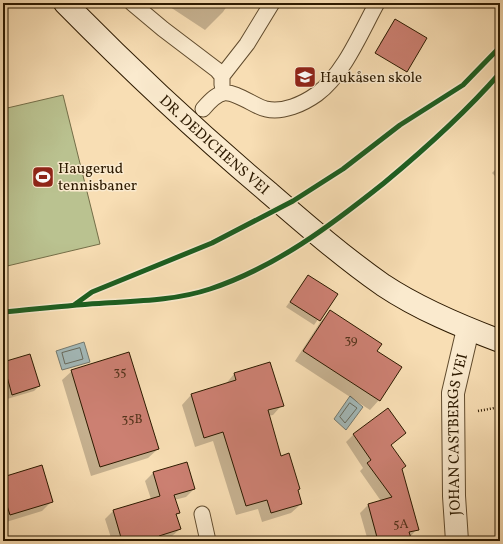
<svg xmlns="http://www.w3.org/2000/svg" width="503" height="544" font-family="Vollkorn,serif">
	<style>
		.green { fill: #bac290; stroke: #746e48 }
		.water { fill: #a3b9b9; stroke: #74796f }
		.shadow { fill: #0003 }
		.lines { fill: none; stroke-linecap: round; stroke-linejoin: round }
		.shore { stroke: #686a5c; stroke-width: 1 }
		.building { fill: #cc8072; stroke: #2d1a00 }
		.lane-casing { stroke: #604b2d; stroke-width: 17 }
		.street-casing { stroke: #604b2d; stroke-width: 24 }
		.secondary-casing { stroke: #2d1a00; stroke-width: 24 }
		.path { stroke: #2d1a00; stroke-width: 2.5; stroke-dasharray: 1 2; stroke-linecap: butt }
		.lane { stroke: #faeace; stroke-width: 15 }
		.street { stroke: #faeace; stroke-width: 22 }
		.secondary { stroke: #faeace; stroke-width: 22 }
		.cycleway-casing { stroke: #faeace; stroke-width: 8 }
		.cycleway { stroke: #1b5e20; stroke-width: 5 }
		.labels { text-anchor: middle; stroke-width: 3; stroke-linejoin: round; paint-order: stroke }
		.number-label { font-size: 13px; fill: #55341c }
		.poi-label { font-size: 15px; fill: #2d1a00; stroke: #faeace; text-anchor: start }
		.street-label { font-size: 15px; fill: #2d1a00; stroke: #faeace }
	</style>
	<rect width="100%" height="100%" fill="#f8deb4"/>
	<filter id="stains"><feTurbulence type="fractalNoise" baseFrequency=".005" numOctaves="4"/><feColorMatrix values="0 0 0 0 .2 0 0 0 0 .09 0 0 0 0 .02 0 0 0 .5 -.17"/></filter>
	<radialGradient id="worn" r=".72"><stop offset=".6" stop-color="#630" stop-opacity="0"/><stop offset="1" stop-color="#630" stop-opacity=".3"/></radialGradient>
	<!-- green -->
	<path class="green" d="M63 95 100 244 3 267V109Z"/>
	<!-- water -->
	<path class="water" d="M84 342 90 362 62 370 56 351Z
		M350 396 363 407 346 430 334 419Z"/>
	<!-- shadow -->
	<path class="shadow" d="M164 3H229L223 12 205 30Z
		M395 20 406 69 380 43Z
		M500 165V181L492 173Z
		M308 276 336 294 314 325 286 307Z
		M330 312 376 351 379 400 370 410 295 361 321 321Z
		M30 355 39 386 34 391 7 399 3 387V363Z
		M72 371 158 449 148 458 91 476 62 380Z
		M234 374 282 405 273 415 268 416 281 457 297 491 301 504 291 513 262 522 258 509 236 515 213 441 195 447 182 405 191 395 225 385Z
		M388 410 405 433 390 446 401 470 417 529 410 537 411 541H368L360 513 368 505 381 501 360 471 363 468 346 442 353 435Z
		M153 473 194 489 186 497 174 500 178 513 176 516 180 529 171 537 159 541H112L105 519 113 511 151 499 145 481Z
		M3 478 52 501 42 511 3 523Z"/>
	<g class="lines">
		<!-- shore -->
		<path class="shore" d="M80 348 83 359 65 364 62 353Z
			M350 403 357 408 345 423 340 417Z"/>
	</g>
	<!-- building -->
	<path class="building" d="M395 19 427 38 407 72 375 53Z
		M308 275 338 294 320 321 290 302Z
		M330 310 382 344 377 351 402 367 380 401 303 351Z
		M129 352 159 449 100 467 71 370Z
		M30 354 40 386 12 395 3 362Z
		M270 362 284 406 268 410 281 456 289 453 300 489 298 490 302 504 271 513 267 500 246 506 223 432 204 438 191 394 236 380 234 373Z
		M388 408 406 433 391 445 406 466 402 469 419 530 409 532 412 541H378L368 504 392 497 367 463 371 460 353 434Z
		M187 462 195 489 174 495 180 513 176 514 181 529 159 536 160 541H122L113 510 160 496 153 472Z
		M42 465 53 502 10 515 3 493V477Z"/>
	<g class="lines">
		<!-- lane casing -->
		<g class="lane-casing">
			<path id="lane" d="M132 3 163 29 217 70 222 76
				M222 85V76L247 44 272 3
				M203 109C222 87 227 90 252 103 256 105 261 108 266 109 283 113 303 104 317 94 344 74 361 32 377 3
				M202 514 208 541"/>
		</g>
		<!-- street casing -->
		<g class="street-casing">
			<g id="street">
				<path id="s1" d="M457 541 454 496 453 393 468 329"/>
			</g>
		</g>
		<!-- secondary casing -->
		<g class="secondary-casing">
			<g id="secondary">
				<path id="s2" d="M65 3C130 69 197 132 268 192 305 224 343 257 383 285 419 309 460 326 500 341"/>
			</g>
		</g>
		<!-- path -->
		<path class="path" d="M478 411 500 407"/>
		<!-- lane -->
		<use href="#lane" class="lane"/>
		<!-- street -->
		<use href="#street" class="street"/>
		<!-- secondary -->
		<use href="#secondary" class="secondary"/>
		<!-- cycleway casing -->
		<g class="cycleway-casing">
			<path id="cycleway" d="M74 305 92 292 212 243 293 201 343 169 400 125 463 85 500 47
				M3 312C37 309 71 305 105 303 140 301 177 300 210 289 276 267 330 226 384 183 425 149 465 113 500 73"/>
		</g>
		<!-- cycleway -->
		<use href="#cycleway" class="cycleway"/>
	</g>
	<!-- icons -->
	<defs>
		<g id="school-square" transform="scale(1.15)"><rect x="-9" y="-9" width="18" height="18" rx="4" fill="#8f2418" stroke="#faeace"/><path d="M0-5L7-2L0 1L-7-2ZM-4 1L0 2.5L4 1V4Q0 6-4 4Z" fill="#fff"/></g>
		<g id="stadium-square" transform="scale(1.15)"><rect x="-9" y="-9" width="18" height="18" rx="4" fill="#8f2418" stroke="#faeace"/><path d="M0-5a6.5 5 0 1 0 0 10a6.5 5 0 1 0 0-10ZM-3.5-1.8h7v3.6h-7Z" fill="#fff"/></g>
	</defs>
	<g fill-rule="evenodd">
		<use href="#school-square" x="305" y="77"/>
		<use href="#stadium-square" x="43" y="177"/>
	</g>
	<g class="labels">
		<!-- number labels -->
		<g class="number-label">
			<text x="351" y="344">39</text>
			<text x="120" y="376">35</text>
			<text x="132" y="423">35B</text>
			<text x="401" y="528">5A</text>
		</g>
		<!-- poi labels -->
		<g class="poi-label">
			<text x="320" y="82">Haukåsen skole</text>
			<text x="58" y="173">Haugerud<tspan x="58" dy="17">tennisbaner</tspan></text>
		</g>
		<!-- street labels -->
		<g class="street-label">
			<text dy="5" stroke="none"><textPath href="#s2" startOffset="206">DR. DEDICHENS VEI</textPath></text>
			<text dy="5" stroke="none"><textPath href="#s1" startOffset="107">JOHAN CASTBERGS VEI</textPath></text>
		</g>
	</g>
	<!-- margin -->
	<rect width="503" height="544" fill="none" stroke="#f8deb4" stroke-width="16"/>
	<rect x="4" y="4" width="495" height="536" fill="none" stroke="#2d1a00" stroke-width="2"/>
	<rect x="8" y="8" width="487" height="528" fill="none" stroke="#2d1a00"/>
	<rect width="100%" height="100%" filter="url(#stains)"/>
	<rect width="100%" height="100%" fill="url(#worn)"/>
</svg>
